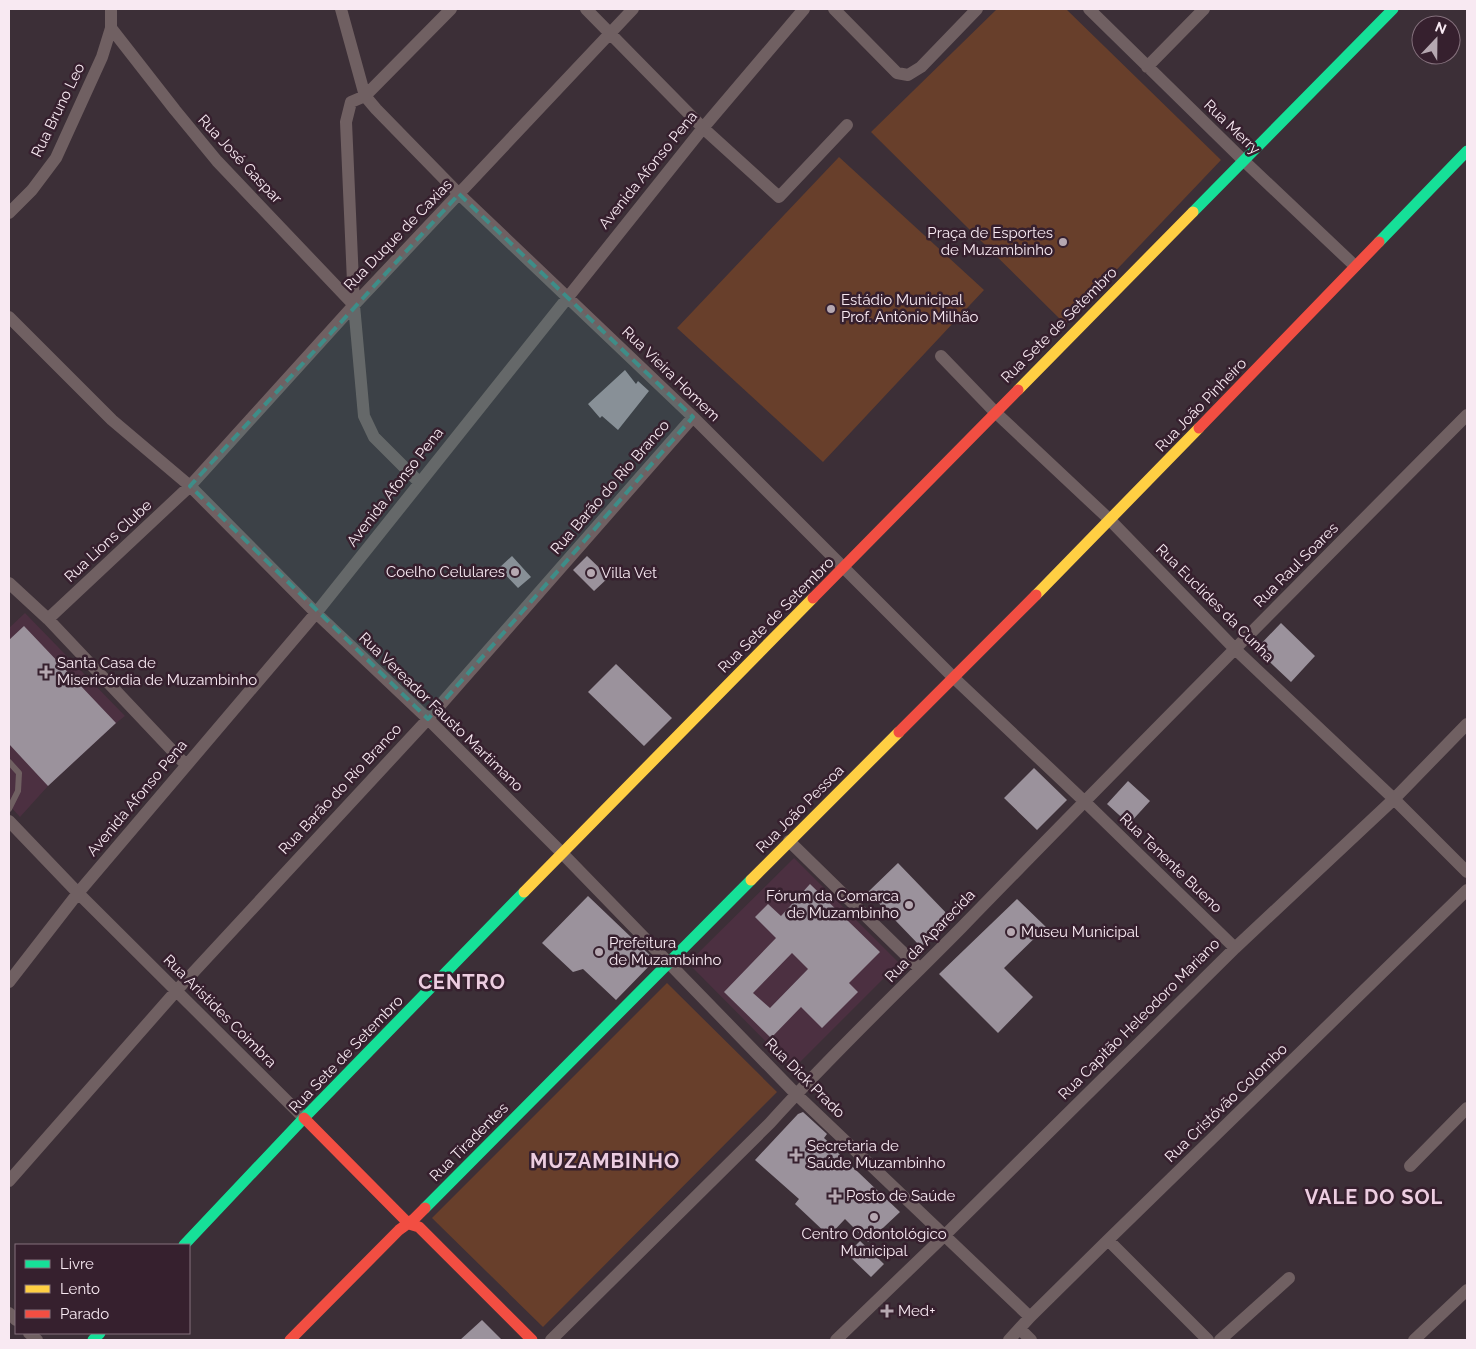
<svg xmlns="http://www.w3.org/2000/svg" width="1476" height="1349" font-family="Raleway,sans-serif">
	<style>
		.built { fill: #4c3041 }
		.green { fill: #683f2b }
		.building { fill: #9b929c; fill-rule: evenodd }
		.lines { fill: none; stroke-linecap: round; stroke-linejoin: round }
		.lane { stroke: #706062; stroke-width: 6 }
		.street { stroke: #706062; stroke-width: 12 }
		.fast { stroke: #16e098; stroke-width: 11 }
		.slow { stroke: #ffcf43; stroke-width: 11 }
		.jam { stroke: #f24e42; stroke-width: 11 }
		.marked { fill: #3e8d88; fill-opacity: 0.2; stroke: #3e8d88; stroke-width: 4; stroke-dasharray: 10 6; stroke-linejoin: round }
		.poi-dot { fill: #b6a8b1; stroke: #36202e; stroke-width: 2 }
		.labels { text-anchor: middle; stroke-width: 5; stroke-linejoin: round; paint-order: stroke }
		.street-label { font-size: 15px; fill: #f8e9f2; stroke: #36202e }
		.poi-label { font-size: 15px; fill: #f8e9f2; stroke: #36202e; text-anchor: start }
		.district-label { font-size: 20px; font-weight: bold; letter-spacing: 1px; fill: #eccde0; stroke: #36202e }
	</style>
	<rect width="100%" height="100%" fill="#3c2f37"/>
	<!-- built -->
	<path class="built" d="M25 613 125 716 116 723 48 786 20 817 9 805V628Z
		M794 858 899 963 793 1069 688 963Z"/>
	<!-- green -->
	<path class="green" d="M997 9H1066L1221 160 1065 324 871 132Z
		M839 157 984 290 823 462 677 328Z
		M667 983 777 1092 543 1327 432 1218Z"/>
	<!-- building -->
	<path class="building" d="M625 370 636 384 638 381 649 391 618 430 602 416 600 418 588 404Z
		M512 556 531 577 518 588 499 568Z
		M587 556 609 577 594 591 573 570Z
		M1281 623 1315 656 1291 682 1256 649Z
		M24 626 116 723 48 786 9 744V640Z
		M616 664 672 718 644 746 588 692Z
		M1034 768 1067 800 1037 830 1004 798Z
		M1128 781 1150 801 1129 824 1107 804Z
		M898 863 951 918 921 947 868 892Z
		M810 884 880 952 849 983 858 992 822 1028 801 1007 771 1038 724 992 776 938 755 917 768 904 781 916ZM792 953 808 969 770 1008 753 993Z
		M588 896 655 960 616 1000 583 969 573 972 542 943Z
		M1017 899 1046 927 1004 968 1033 997 998 1033 939 974Z
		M803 1112 827 1134 824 1138 838 1151 837 1152 900 1212 868 1242 845 1219 829 1236 795 1204 799 1199 755 1160 798 1114Z
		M860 1241 884 1264 871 1277 847 1254Z
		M482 1320 502 1340H460Z"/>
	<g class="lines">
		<!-- lane -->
		<path class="lane" d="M9 762 19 773 18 791 9 809"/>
		<!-- street -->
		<path class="street" d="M341 9 365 96 376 109 459 194 693 417 954 678 1084 801 1235 948
			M586 9 703 128 779 197 847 125
			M834 9 897 73 908 75 921 67 977 9
			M1089 9 1243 160 1355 266
			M111 28 175 110 217 161 354 305
			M1147 67 1204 9
			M9 213 32 190 56 158 102 57 111 28V9
			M9 317 112 420 190 486 316 613 428 719 562 853 796 1094 1030 1317
			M941 356 995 412 1110 520 1235 649 1394 799 1467 872
			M419 482 374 437 364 416 354 305 346 122 351 102 365 96 451 9
			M9 583 48 619 186 765
			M48 619 190 486 354 305 633 9
			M9 821 78 893 304 1118
			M789 841 920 969
			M9 982 78 893 316 613 703 128 804 9
			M1410 1166 1467 1108
			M9 1181 177 990 428 719 693 417
			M1108 1240 1208 1340
			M9 1313 16 1320
			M1020 1329 1031 1340
			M29 1333 37 1340
			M551 1340 770 1123C831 1055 898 992 962 927 1129 755 1298 585 1467 415
			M836 1340 945 1235 1235 948 1394 799 1467 724
			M1009 1340 1030 1317 1108 1240 1467 890
			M1220 1340 1289 1278
			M1414 1340 1467 1290"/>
		<!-- fast -->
		<path class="fast" d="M1193 212 1393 9
			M1379 242 1467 151
			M425 1208 751 880
			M184 1245 304 1118 524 892
			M93 1340 100 1333"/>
		<!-- slow -->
		<path class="slow" d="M1018 390 1193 212
			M1036 595 1199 428
			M751 880 899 732
			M524 892 813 598"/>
		<!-- jam -->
		<path class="jam" d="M1199 428 1379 242
			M813 598 1018 390
			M899 732 1036 595
			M304 1118 409 1224 419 1227 532 1340
			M290 1340 399 1230 414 1219 425 1208"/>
	</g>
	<!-- marked area -->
	<path class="marked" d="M459 194 693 417 428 719 190 486Z"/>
	<!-- markers -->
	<g class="poi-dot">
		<circle cx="1063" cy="242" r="5"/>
		<circle cx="831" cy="309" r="5"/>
		<circle cx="515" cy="572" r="5"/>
		<circle cx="591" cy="573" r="5"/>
		<path d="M43.5 664.5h5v5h5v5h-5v5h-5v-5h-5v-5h5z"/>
		<circle cx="909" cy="905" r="5"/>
		<circle cx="1011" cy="932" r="5"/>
		<circle cx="599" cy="952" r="5"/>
		<path d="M793.5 1147.5h5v5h5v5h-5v5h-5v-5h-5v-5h5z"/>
		<path d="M832.5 1188.5h5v5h5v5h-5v5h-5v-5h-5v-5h5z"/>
		<circle cx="874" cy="1217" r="5"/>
		<path d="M884.5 1303.5h5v5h5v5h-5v5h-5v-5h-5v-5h5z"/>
	</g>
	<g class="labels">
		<!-- street labels -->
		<g class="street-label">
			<text transform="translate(58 110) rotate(-64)" y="5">Rua Bruno Leo</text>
			<text transform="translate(1232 127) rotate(44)" y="5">Rua Merry</text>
			<text transform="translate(240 159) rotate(47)" y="5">Rua José Gaspar</text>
			<text transform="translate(648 170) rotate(-51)" y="5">Avenida Afonso Pena</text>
			<text transform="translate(398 235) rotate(-46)" y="5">Rua Duque de Caxias</text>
			<text transform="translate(1059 325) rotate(-45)" y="5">Rua Sete de Setembro</text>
			<text transform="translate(671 374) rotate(44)" y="5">Rua Vieira Homem</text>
			<text transform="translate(1201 405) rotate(-46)" y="5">Rua João Pinheiro</text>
			<text transform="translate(395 487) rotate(-52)" y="5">Avenida Afonso Pena</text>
			<text transform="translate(610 487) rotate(-49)" y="5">Rua Barão do Rio Branco</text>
			<text transform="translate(108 541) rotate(-43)" y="5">Rua Lions Clube</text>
			<text transform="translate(1296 565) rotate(-45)" y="5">Rua Raul Soares</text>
			<text transform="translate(1215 603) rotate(45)" y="5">Rua Euclides da Cunha</text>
			<text transform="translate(776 615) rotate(-45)" y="5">Rua Sete de Setembro</text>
			<text transform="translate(441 712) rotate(44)" y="5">Rua Vereador Fausto Martimano</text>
			<text transform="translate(340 789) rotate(-47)" y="5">Rua Barão do Rio Branco</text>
			<text transform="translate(137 798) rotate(-50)" y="5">Avenida Afonso Pena</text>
			<text transform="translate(800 809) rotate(-45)" y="5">Rua João Pessoa</text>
			<text transform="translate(1171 863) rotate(44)" y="5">Rua Tenente Bueno</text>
			<text transform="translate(930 936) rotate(-46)" y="5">Rua da Aparecida</text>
			<text transform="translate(220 1011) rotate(45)" y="5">Rua Aristides Coimbra</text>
			<text transform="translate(1139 1019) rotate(-45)" y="5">Rua Capitão Heleodoro Mariano</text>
			<text transform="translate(346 1054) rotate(-46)" y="5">Rua Sete de Setembro</text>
			<text transform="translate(805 1078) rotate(45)" y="5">Rua Dick Prado</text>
			<text transform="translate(1226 1103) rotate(-44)" y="5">Rua Cristóvão Colombo</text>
			<text transform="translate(469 1142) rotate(-45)" y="5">Rua Tiradentes</text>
		</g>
		<!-- poi labels -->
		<g class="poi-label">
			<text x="1053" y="238" text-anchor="end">Praça de Esportes<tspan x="1053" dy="17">de Muzambinho</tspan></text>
			<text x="841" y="305">Estádio Municipal<tspan x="841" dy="17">Prof. Antônio Milhão</tspan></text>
			<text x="505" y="577" text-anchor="end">Coelho Celulares</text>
			<text x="601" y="578">Villa Vet</text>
			<text x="57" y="668">Santa Casa de<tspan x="57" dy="17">Misericórdia de Muzambinho</tspan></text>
			<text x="899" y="901" text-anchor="end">Fórum da Comarca<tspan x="899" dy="17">de Muzambinho</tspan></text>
			<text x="1021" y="937">Museu Municipal</text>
			<text x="609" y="948">Prefeitura<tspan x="609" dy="17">de Muzambinho</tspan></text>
			<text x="807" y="1151">Secretaria de<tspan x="807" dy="17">Saúde Muzambinho</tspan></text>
			<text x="846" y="1201">Posto de Saúde</text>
			<text x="874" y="1239" text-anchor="middle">Centro Odontológico<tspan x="874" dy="17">Municipal</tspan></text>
			<text x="898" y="1316">Med+</text>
		</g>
		<!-- district labels -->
		<g class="district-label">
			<text x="462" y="989">CENTRO</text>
			<text x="605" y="1168">MUZAMBINHO</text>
			<text x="1374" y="1204">VALE DO SOL</text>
		</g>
	</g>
	<!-- border -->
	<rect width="1476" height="1349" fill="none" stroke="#f8e9f2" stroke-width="20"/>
	<!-- legend -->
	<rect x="15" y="1244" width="175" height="90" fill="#36202e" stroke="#84707c"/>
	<rect x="25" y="1260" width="25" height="8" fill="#16e098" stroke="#84707c"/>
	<text x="60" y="1269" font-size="15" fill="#f8e9f2">Livre</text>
	<rect x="25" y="1285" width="25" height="8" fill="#ffcf43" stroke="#84707c"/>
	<text x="60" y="1294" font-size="15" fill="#f8e9f2">Lento</text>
	<rect x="25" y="1310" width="25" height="8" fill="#f24e42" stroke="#84707c"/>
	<text x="60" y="1319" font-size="15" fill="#f8e9f2">Parado</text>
	<!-- north arrow -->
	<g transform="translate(1436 40) rotate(22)"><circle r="24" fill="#36202e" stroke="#84707c"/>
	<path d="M0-4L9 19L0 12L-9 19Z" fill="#b6a8b1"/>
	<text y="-8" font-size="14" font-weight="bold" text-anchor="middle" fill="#f8e9f2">N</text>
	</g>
</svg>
